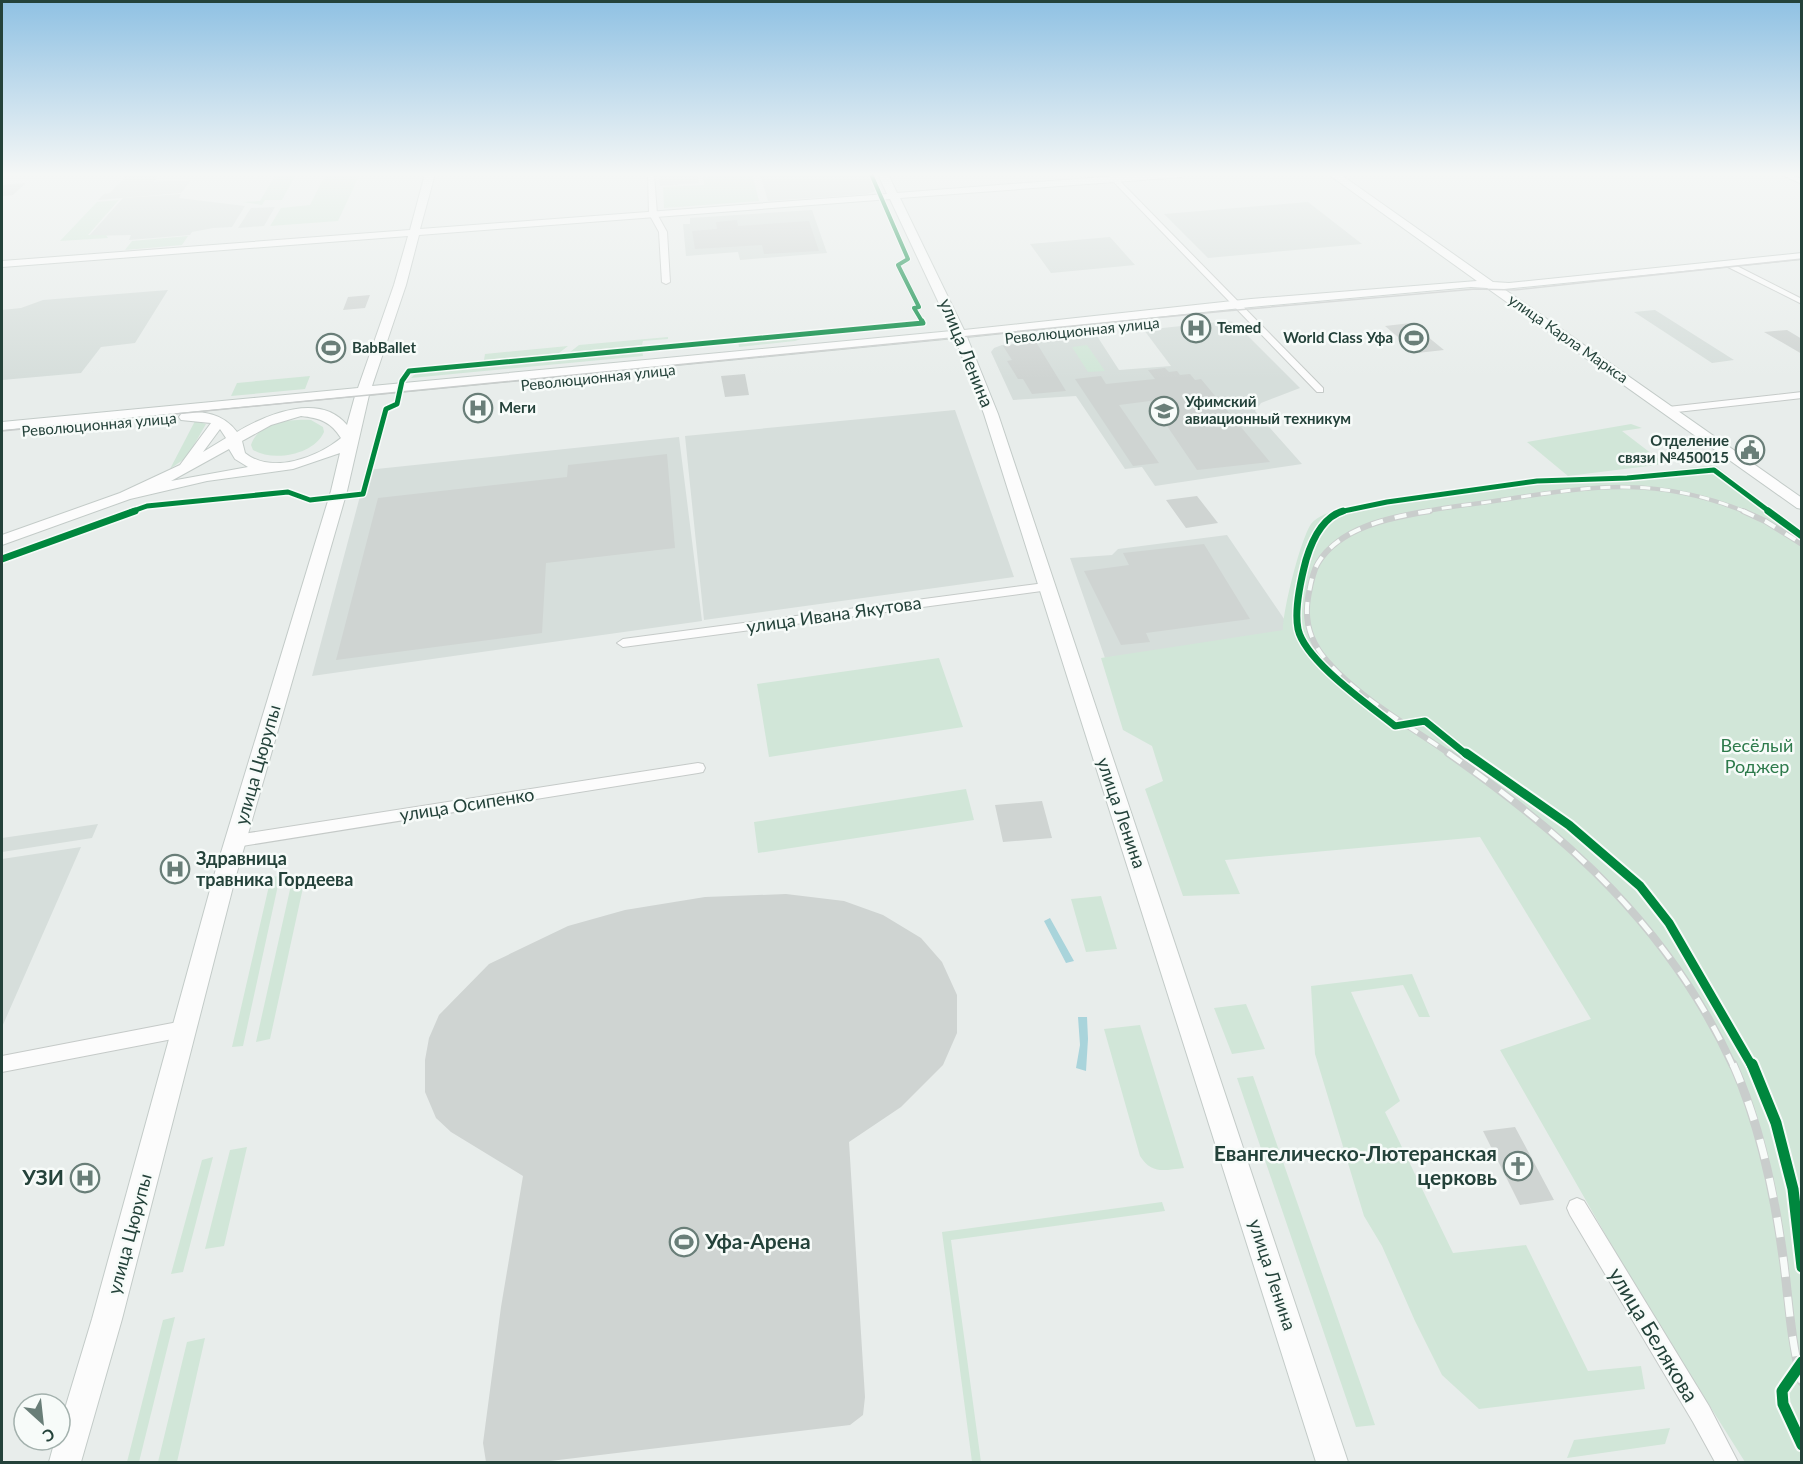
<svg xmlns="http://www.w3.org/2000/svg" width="1803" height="1464" font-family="Lato,sans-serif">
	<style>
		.built { fill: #d6dedb }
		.green { fill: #d1e6d8 }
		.water { fill: #a9d4db }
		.building { fill: #cfd4d2 }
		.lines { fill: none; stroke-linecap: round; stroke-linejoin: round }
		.street-casing { stroke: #c5cac8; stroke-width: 2 }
		.secondary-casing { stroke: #c3cbc8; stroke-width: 2 }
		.street { fill: #fcfcfc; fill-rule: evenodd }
		.secondary { fill: #fcfcfc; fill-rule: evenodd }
		.tram { stroke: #c9cdcc; stroke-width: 1.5 }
		.rail-far3-casing { stroke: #c9cdcc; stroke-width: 4.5 }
		.rail-far2-casing { stroke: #c9cdcc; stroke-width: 6 }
		.rail-far1-casing { stroke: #c9cdcc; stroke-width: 8 }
		.rail-casing { stroke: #c9cdcc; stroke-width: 9 }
		.rail-far3 { stroke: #f7fbf9; stroke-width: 3; stroke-dasharray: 10; stroke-linecap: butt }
		.rail-far2 { stroke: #f7fbf9; stroke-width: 4; stroke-dasharray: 12; stroke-linecap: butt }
		.rail-far1 { stroke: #f7fbf9; stroke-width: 5; stroke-dasharray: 16; stroke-linecap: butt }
		.rail { stroke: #f7fbf9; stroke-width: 7; stroke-dasharray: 20; stroke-linecap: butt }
		.cycleway-far4-casing { stroke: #f7fbf9; stroke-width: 6 }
		.cycleway-far3-casing { stroke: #f7fbf9; stroke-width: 8 }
		.cycleway-far2-casing { stroke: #f7fbf9; stroke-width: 10 }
		.cycleway-far1-casing { stroke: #f7fbf9; stroke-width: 13 }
		.cycleway-casing { stroke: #f7fbf9; stroke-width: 15 }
		.cycleway-far4 { stroke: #00873e; stroke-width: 4 }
		.cycleway-far3 { stroke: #00873e; stroke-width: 5 }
		.cycleway-far2 { stroke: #00873e; stroke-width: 7 }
		.cycleway-far1 { stroke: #00873e; stroke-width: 9 }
		.cycleway { stroke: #00873e; stroke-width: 11 }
		.labels { text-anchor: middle; stroke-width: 5; stroke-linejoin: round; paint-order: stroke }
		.far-poi-label { font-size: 15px; font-weight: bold; fill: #24423a; stroke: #f7fbf9; text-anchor: start }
		.far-street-label { font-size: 15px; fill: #24423a; stroke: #f7fbf9 }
		.street-label { font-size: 18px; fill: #24423a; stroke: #f7fbf9 }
		.park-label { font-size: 18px; fill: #2d7a4b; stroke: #f7fbf9 }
		.poi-label { font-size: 18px; font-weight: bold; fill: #24423a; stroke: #f7fbf9; text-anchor: start }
		.near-poi-label { font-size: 21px; font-weight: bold; fill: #24423a; stroke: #f7fbf9; text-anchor: end }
		.near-street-label { font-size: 21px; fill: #24423a; stroke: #f7fbf9 }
	</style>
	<rect width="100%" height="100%" fill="#e8edeb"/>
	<!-- built -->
	<path class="built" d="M128 174H160L154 182 191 180 181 193 98 200 104 194 110 193Z
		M658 174H697L699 183 660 186Z
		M760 174H869L876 191 867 194 768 201Z
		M181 194 179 198 245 206 232 227 213 228 192 232 190 235 129 240 131 235 89 236 123 198Z
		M1308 202 1362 244 1208 258 1164 214Z
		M275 207 264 226 238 228 251 208Z
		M812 210 827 253 740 260 738 252 686 256 683 224H690V218Z
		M1110 237 1135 265 1051 273 1030 244Z
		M168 290 135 343 101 347 81 373 2 380V310L21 308 43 300Z
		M1655 310 1734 360 1712 363 1634 312Z
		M1228 321 1234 322 1300 388 1261 403 1255 411 1302 464 1155 486 1142 467 1125 469 1076 396 1013 400 991 352 994 348 1002 345 1097 336 1119 370 1171 366 1144 330Z
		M955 410 1014 577 704 620 685 436Z
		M679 437 702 621 312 676 367 470Z
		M1227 535 1293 632 1105 658 1070 558 1112 555 1118 549Z
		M98 824 92 838 2 852V838Z
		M81 847 2 1027V859Z"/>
	<!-- green -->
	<path class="green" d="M276 174 295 176 282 200H265L262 205 242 202 260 201Z
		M360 174 338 221 270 226 281 208 310 205 325 175Z
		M752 174 759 201 664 208 663 187 704 185 703 177Z
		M119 200 88 235H106L108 238 60 241 97 202Z
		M188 236 182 245 125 250 132 241Z
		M795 336 804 338 795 341 739 347 738 341Z
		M668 337V339L643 341 642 345 570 352 579 345Z
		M1087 345 1105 371 1088 372 1072 347Z
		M568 346 559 353 484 360 485 354Z
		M642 350 643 356 411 378 415 374 426 370Z
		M310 376 305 389 231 396 237 383Z
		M311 420 323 427 324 432C314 455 273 462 253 450L251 445C258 422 291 419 311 420Z
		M195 421 206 424 187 457 170 469Z
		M1631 424 1642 428 1622 431 1665 464 1568 476 1527 442Z
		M1715 465 1801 532V1462H1745L1640 1295 1500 1050 1591 1019 1480 837 1225 860 1240 894 1183 896 1145 789 1163 781 1152 746 1123 730 1101 658 1283 630C1283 610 1300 541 1311 524 1318 515 1334 511 1345 507L1535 480 1598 478Z
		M939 658 963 727 769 757 757 684Z
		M966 789 974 820 758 853 754 822Z
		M280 876 243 1046 232 1047 271 877Z
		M304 883 270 1039 256 1042 291 885Z
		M1101 896 1117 949 1086 952 1071 899Z
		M1412 974 1430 1017H1419L1403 985 1351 992 1400 1101 1385 1112 1453 1253 1526 1245 1588 1371 1641 1366 1645 1389 1479 1409 1442 1375 1415 1321 1382 1246 1364 1216 1315 1054 1311 986Z
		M1246 1004 1265 1049 1232 1054 1214 1008Z
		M1140 1025 1184 1168C1165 1170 1152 1175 1140 1156L1104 1029Z
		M1253 1076 1375 1425 1356 1427 1237 1078Z
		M247 1147 224 1246 205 1249 230 1150Z
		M213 1157 183 1272 171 1274 202 1160Z
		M1162 1202 1165 1211 951 1240 981 1462H972L942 1232Z
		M175 1317 139 1462H127L163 1320Z
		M205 1338 177 1462H158L187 1342Z
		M1670 1428 1665 1444 1567 1458 1574 1440Z"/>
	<!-- water -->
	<path class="water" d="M1050 918 1074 961 1066 963 1044 921Z
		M1078 1017H1087L1088 1039 1086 1071 1076 1068 1080 1045Z"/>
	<!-- building -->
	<path class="building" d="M26 183 13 195 2 196V185Z
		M737 220 738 226 809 221 819 251 764 254 762 245 695 249 692 231 717 229 716 222Z
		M370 295 365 308 343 310 348 297Z
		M1411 323 1444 350 1417 353 1385 326Z
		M1787 330 1802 339V354L1764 332Z
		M1036 342 1066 391 1032 394 1023 379H1018L1007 361 1012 360 1003 346Z
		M1165 368 1169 372 1177 371 1180 375 1190 374 1195 380 1201 379 1270 462 1197 470 1150 401 1119 405 1159 463 1133 466 1075 379 1101 376 1106 384 1155 379 1148 370Z
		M745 374 749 395 725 397 721 376Z
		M667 454 675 548 546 563 542 633 336 660 378 498 567 477 568 465Z
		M1197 496 1218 523 1186 528 1166 500Z
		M1204 544 1250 619 1146 633 1150 642 1121 645 1084 571 1129 565 1123 553Z
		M1042 801 1052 838 1003 842 995 805Z
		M786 894 844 901 883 915 921 938 942 962 957 995V1033L943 1065 901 1107 849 1142 865 1397 863 1415 850 1425 542 1462H486L483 1443 501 1307 523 1176 451 1132 436 1118 425 1092V1060L429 1038 439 1015 489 964 568 926 625 910 705 897Z
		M1515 1127 1554 1200 1520 1205 1483 1131Z"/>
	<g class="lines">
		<!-- street casing -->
		<g class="street-casing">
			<path id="street" d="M648 174H654L657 214 667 232 670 282 666 284 662 282 659 232 649 214Z
				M1106 174H1113L1323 388V392H1317Z
				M1729 262 1802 299V304L1726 266V262Z
				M1802 392V398L1668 413 1663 410 1668 407Z
				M1045 583 1051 587 1049 590 623 647 617 643 623 639Z
				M698 763 703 764 705 768 703 772 698 773 236 847 231 845 229 841 231 837 236 835Z
				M183 1021 189 1023 192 1029 189 1035 183 1037 2 1072V1056Z
				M1577 1198 1584 1201 1709 1406 1738 1462H1715L1693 1422 1570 1215 1567 1208 1570 1201Z"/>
		</g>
		<!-- secondary casing -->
		<g class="secondary-casing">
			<path id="secondary" d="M425 174H435L420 229 887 194 878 174H888L897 193 1142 174H1187L1182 177 900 198 964 330 1251 299 1477 281 1328 174H1340L1493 282 1509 283 1802 253V259L1504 289 1802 498V509L1797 508 1487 288 1471 287 1251 307 967 337 998 414 1348 1462H1316L984 414 955 338 369 395 347 491 235 879 122 1319 81 1462H49L55 1440H60V1425L92 1319 213 879 331 491 340 453 293 469 207 481 130 499 2 545V535L120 493 180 465 211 423 181 420 179 417 181 414C202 409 224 414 237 432 267 414 320 392 347 425L355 396 2 430V422L358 388 394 285 408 236 2 267V261L410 230ZM890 199 952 331 372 386 406 285 419 235ZM301 416C320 418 331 422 341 438 318 457 272 475 245 453L242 441 271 425ZM220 429 226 438 203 452ZM229 449 235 459 248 467 171 481Z
				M1780 174H1794L1802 177V184Z"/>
		</g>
		<!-- street -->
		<use href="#street" class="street"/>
		<!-- secondary -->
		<use href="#secondary" class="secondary"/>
		<!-- tram -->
		<path class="tram" d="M1792 174 1802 179
			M2 431 1226 311 1475 289 1515 290 1802 259"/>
		<!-- rail-far3 casing -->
		<g class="rail-far3-casing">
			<path id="rail-far3" d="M1422 512C1450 506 1479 504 1508 499 1598 485 1659 477 1746 512"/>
		</g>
		<!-- rail-far2 casing -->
		<g class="rail-far2-casing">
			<path id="rail-far2" d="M1430 511C1391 517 1340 527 1318 563 1312 573 1310 587 1308 598 1304 622 1311 643 1327 661 1359 698 1411 727 1451 755
				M1743 511 1765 521 1802 544"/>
		</g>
		<!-- rail-far1 casing -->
		<g class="rail-far1-casing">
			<path id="rail-far1" d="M1448 753C1570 838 1670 929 1733 1066"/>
		</g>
		<!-- rail casing -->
		<g class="rail-casing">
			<path id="rail" d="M1733 1064C1761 1127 1775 1196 1784 1264 1789 1304 1791 1343 1802 1382"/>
		</g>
		<!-- rail-far3 -->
		<use href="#rail-far3" class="rail-far3"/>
		<!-- rail-far2 -->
		<use href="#rail-far2" class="rail-far2"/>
		<!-- rail-far1 -->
		<use href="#rail-far1" class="rail-far1"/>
		<!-- rail -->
		<use href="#rail" class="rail"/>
		<!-- cycleway-far4 casing -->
		<g class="cycleway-far4-casing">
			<path id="cycleway-far4" d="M871 174 908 259 898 265 919 307 914 308 923 323"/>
		</g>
		<!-- cycleway-far3 casing -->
		<g class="cycleway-far3-casing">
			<path id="cycleway-far3" d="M130 512 147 506 288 492 310 500 363 494 386 409 397 404 402 381 409 371 923 323 922 321
				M1339 512 1387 502 1537 481 1627 478 1714 470 1770 512"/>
		</g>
		<!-- cycleway-far2 casing -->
		<g class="cycleway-far2-casing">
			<path id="cycleway-far2" d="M1343 511C1323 517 1312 540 1306 560 1301 579 1294 609 1298 629 1305 661 1369 705 1395 726L1425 721 1467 755
				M1768 511 1802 536
				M2 559 135 511"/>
		</g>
		<!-- cycleway-far1 casing -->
		<g class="cycleway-far1-casing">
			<path id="cycleway-far1" d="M1466 753 1569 825 1640 886 1669 923 1752 1066"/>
		</g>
		<!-- cycleway casing -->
		<g class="cycleway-casing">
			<path id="cycleway" d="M1752 1064 1776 1123 1793 1189 1802 1267
				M1802 1362 1782 1391 1783 1404 1802 1445"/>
		</g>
		<!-- cycleway-far4 -->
		<use href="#cycleway-far4" class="cycleway-far4"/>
		<!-- cycleway-far3 -->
		<use href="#cycleway-far3" class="cycleway-far3"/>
		<!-- cycleway-far2 -->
		<use href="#cycleway-far2" class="cycleway-far2"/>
		<!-- cycleway-far1 -->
		<use href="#cycleway-far1" class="cycleway-far1"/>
		<!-- cycleway -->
		<use href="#cycleway" class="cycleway"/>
	</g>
	<!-- sky -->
	<linearGradient id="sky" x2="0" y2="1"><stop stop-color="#8fc1e3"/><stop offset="0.46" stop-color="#f5f7f6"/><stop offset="1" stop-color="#f5f7f6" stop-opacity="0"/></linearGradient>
	<rect width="1803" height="379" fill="url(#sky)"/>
	<!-- icons -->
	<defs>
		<g id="hospital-ring" transform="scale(1.5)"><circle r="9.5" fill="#f7fbf9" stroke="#697e78" stroke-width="1.5"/><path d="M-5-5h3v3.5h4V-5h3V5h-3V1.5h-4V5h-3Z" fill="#697e78"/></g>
		<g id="stadium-ring" transform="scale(1.5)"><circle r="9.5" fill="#f7fbf9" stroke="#697e78" stroke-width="1.5"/><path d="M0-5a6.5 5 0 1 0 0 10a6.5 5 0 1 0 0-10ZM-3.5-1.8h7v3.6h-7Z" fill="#697e78"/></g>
		<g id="university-ring" transform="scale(1.5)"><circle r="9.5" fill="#f7fbf9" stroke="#697e78" stroke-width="1.5"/><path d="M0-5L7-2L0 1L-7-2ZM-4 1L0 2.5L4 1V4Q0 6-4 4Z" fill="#697e78"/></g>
		<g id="civic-ring" transform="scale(1.5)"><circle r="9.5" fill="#f7fbf9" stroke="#697e78" stroke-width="1.5"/><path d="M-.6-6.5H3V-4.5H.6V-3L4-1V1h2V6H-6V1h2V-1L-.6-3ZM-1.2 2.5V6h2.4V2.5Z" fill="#697e78"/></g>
		<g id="church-ring" transform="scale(1.5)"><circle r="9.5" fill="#f7fbf9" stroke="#697e78" stroke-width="1.5"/><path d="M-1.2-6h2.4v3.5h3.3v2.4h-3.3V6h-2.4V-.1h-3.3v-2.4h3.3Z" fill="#697e78"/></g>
	</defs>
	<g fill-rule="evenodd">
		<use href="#hospital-ring" x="1196" y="328"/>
		<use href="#stadium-ring" x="1414" y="338"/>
		<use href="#stadium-ring" x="331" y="348"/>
		<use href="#hospital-ring" x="478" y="408"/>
		<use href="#university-ring" x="1164" y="411"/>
		<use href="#civic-ring" x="1750" y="450"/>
		<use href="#hospital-ring" x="175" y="869"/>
		<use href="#church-ring" x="1518" y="1166"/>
		<use href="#hospital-ring" x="85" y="1178"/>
		<use href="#stadium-ring" x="684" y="1242"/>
	</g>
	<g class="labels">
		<!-- far-poi labels -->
		<g class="far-poi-label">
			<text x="1217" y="333">Temed</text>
			<text x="1393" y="343" text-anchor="end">World Class Уфа</text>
			<text x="352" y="353">BabBallet</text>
			<text x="1185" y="407">Уфимский<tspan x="1185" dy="17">авиационный техникум</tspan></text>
			<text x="499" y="413">Меги</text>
			<text x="1729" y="446" text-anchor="end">Отделение<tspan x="1729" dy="17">связи №450015</tspan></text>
		</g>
		<!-- far-street labels -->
		<g class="far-street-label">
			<text transform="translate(1082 331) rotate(-6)" y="5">Революционная улица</text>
			<text transform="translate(1568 339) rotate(35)" y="5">улица Карла Маркса</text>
			<text transform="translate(598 378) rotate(-6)" y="5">Революционная улица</text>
			<text transform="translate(99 425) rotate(-5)" y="5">Революционная улица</text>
		</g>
		<!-- street labels -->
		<g class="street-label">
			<text transform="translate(966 353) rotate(68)" y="6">улица Ленина</text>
			<text transform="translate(834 615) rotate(-8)" y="6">улица Ивана Якутова</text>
			<text transform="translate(258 765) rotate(-74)" y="6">улица Цюрупы</text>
			<text transform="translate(467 805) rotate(-9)" y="6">улица Осипенко</text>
			<text transform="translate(1121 813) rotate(71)" y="6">улица Ленина</text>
			<text transform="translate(130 1234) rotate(-75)" y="6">улица Цюрупы</text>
			<text transform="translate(1272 1275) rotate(72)" y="6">улица Ленина</text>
		</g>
		<!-- park labels -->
		<g class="park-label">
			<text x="1757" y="752">Весёлый<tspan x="1757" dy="21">Роджер</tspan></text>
		</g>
		<!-- poi labels -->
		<g class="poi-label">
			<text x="196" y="865">Здравница<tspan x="196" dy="21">травника Гордеева</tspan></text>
		</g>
		<!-- near-poi labels -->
		<g class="near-poi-label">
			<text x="1497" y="1161">Евангелическо-Лютеранская<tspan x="1497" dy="24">церковь</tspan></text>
			<text x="64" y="1185">УЗИ</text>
			<text x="705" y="1249" text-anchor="start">Уфа-Арена</text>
		</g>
		<!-- near-street labels -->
		<g class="near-street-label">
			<text transform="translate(1653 1335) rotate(59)" y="7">улица Белякова</text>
		</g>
	</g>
	<!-- border -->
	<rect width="1803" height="1464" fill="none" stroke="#24423a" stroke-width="6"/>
	<!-- north arrow -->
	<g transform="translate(42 1422) rotate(153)"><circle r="28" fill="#f7fbf9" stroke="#a3b1ad" stroke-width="1.5"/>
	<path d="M0-4.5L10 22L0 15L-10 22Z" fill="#697e78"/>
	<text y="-9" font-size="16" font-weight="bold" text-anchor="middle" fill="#24423a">С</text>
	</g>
</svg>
